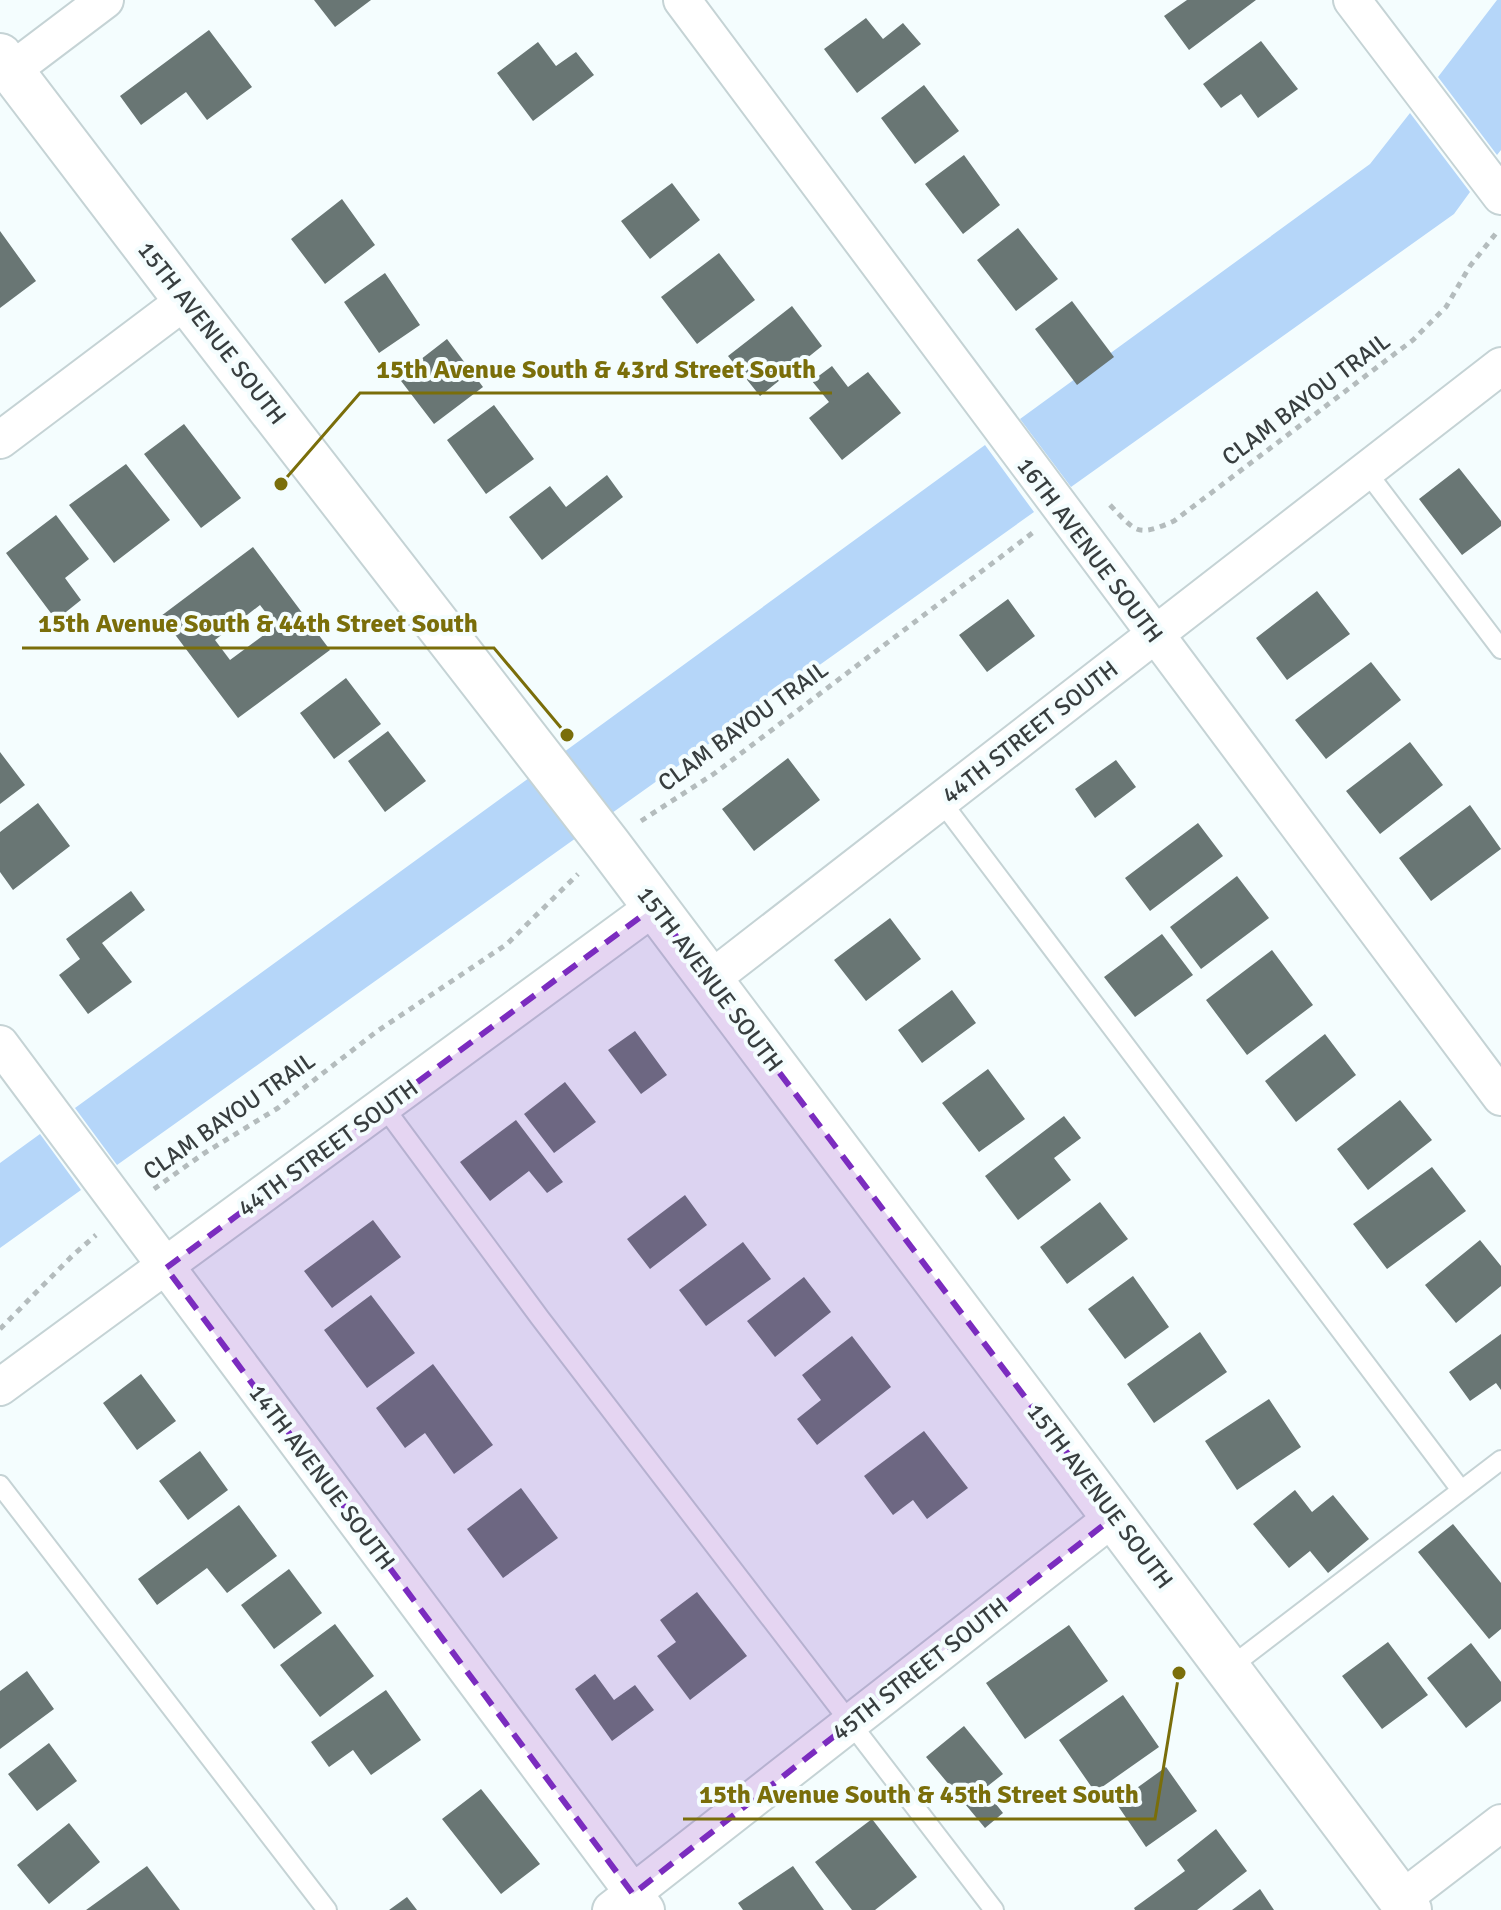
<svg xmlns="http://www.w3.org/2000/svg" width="1501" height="1910" font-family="Signika,sans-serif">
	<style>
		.water { fill: #b5d6f9 }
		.building { fill: #697674; fill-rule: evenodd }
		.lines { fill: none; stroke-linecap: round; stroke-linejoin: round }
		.service-casing { stroke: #c5d3d5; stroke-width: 22 }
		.minor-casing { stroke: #c5d3d5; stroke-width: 40 }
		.tertiary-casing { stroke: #c5d3d5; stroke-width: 48 }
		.path { stroke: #b4bcbd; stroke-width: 5; stroke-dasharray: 6 6; stroke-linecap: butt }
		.service { stroke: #fff; stroke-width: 18 }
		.minor { stroke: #fff; stroke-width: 36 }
		.tertiary { stroke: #fff; stroke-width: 44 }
		.marked { fill: #7b2cbf; fill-opacity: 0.2; stroke: #7b2cbf; stroke-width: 6; stroke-dasharray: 16 10; stroke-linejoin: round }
		.labels { text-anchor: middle; stroke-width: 8; stroke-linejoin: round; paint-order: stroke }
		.street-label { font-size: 24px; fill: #383e3f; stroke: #f4fdfe }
		.leader { fill: none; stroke: #7a6e0a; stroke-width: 3 }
		.callout-dot { fill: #7a6e0a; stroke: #f4fdfe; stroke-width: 3 }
		.callout-label { font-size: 26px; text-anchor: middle; font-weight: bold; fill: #7a6e0a; stroke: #f4fdfe; stroke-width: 8; stroke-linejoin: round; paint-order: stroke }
	</style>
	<rect width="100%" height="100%" fill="#f4fdfe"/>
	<!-- water -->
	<path class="water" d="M1497 0H1501V150L1497 155 1438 77Z
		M1410 113 1470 192 1454 214 1071 487 1020 419 1370 164Z
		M985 445 1034 512 612 813 564 752Z
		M529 778 576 838 117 1165 75 1108Z
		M40 1134 81 1190 0 1248V1163Z"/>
	<!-- building -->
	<path class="building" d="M314 0H371L335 27Z
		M1187 0H1256L1189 50 1164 16Z
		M866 18 883 39 903 23 921 44 857 93 824 49Z
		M209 30 252 87 207 120 186 92 141 125 120 96Z
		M1261 41 1298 89 1258 118 1241 94 1221 108 1203 84Z
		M538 42 556 66 576 52 594 75 533 121 497 73Z
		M924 85 959 131 915 164 881 118Z
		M964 155 1000 205 963 234 925 184Z
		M672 183 700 220 650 259 621 221Z
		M342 199 375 245 325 284 291 239Z
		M1018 228 1058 279 1016 311 977 260Z
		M0 231 36 281 0 308Z
		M719 253 755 300 697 344 661 297Z
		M385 273 420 325 379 353 344 302Z
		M1072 301 1114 357 1077 385 1035 329Z
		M792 306 822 346 760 396 728 356Z
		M447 339 483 387 434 424 398 377Z
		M832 366 848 387 868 372 901 413 842 460 809 418 829 402 812 381Z
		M494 405 534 459 486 494 447 440Z
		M184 424 241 498 201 528 144 454Z
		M126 464 170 520 114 563 69 505Z
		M1459 468 1501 521V526L1462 555 1419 499Z
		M607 475 623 497 542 560 509 517 550 486 566 507Z
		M56 515 89 559 65 578 81 600 56 620 6 553Z
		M253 547 330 650 238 718 161 616ZM260 605 276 626 230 660 215 640Z
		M1317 591 1350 634 1287 680 1256 638Z
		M1008 599 1035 636 987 672 959 635Z
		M1371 662 1401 700 1326 759 1295 720Z
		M346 678 381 724 334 759 300 713Z
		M388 731 426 781 385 812 348 761Z
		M1410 742 1443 785 1380 834 1346 791Z
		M0 752 25 785 0 804Z
		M788 758 820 800 754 851 722 809Z
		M1116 760 1136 787 1095 818 1075 789Z
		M38 803 70 846 13 890 0 872V832Z
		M1470 805 1501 849 1431 901 1399 858Z
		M1198 823 1223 856 1150 911 1125 878Z
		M1237 876 1269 918 1201 969 1170 927Z
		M131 891 145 910 102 943 132 982 88 1014 59 975 80 959 66 939Z
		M890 918 921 959 866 1001 834 960Z
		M1162 934 1193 975 1135 1017 1104 977Z
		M1272 950 1313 1005 1247 1055 1206 1000Z
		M952 990 976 1023 922 1063 898 1030Z
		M635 1031 667 1075 641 1094 608 1050Z
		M1325 1034 1356 1075 1296 1122 1265 1081Z
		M988 1069 1025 1119 979 1152 942 1103Z
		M565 1082 596 1122 554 1153 524 1114Z
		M1400 1100 1432 1140 1368 1190 1337 1149Z
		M1064 1116 1081 1138 1054 1158 1071 1180 1018 1220 985 1176Z
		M516 1120 563 1182 547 1193 529 1171 490 1201 460 1162Z
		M1432 1167 1466 1211 1387 1269 1353 1224Z
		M685 1195 707 1225 650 1269 627 1239Z
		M1100 1202 1128 1239 1067 1284 1040 1247Z
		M373 1220 401 1257 332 1308 304 1271Z
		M1480 1240 1501 1266V1286L1456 1323 1425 1285Z
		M743 1242 771 1279 706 1326 679 1290Z
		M1133 1276 1169 1327 1125 1359 1088 1309Z
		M804 1277 831 1312 775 1357 747 1321Z
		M371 1295 415 1353 367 1388 324 1330Z
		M1200 1332 1227 1372 1154 1423 1127 1384Z
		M1501 1334V1390L1496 1383 1470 1401 1449 1372Z
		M852 1336 891 1387 817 1445 797 1419 821 1400 802 1375Z
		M433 1364 493 1445 454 1474 425 1433 405 1448 376 1408Z
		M141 1374 176 1421 137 1450 103 1403Z
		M1269 1399 1301 1447 1237 1490 1205 1441Z
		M924 1431 968 1488 927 1519 913 1500 893 1515 864 1476Z
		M200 1451 228 1490 188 1520 159 1481Z
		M521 1488 558 1538 503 1578 467 1529Z
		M1295 1490 1312 1512 1333 1495 1369 1539 1328 1573 1310 1551 1289 1568 1253 1524Z
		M239 1505 277 1556 227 1593 207 1568 157 1605 138 1579Z
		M1453 1524 1501 1583V1629L1489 1639 1418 1552Z
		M289 1569 322 1613 274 1649 241 1605Z
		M697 1592 747 1656 690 1700 657 1656 676 1642 660 1620Z
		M335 1624 374 1676 320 1717 280 1665Z
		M1069 1625 1108 1681 1025 1739 986 1683Z
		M1388 1642 1428 1695 1382 1729 1342 1676Z
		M1471 1643 1501 1682V1701L1466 1728 1427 1678Z
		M27 1671 54 1709 0 1749V1691Z
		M595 1674 614 1700 635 1685 654 1710 612 1741 575 1689Z
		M386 1690 421 1740 371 1775 353 1750 329 1767 311 1742Z
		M1123 1695 1159 1747 1095 1792 1059 1740Z
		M964 1726 1003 1774 984 1789 1003 1813 985 1828 926 1757Z
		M49 1743 77 1781 37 1811 8 1774Z
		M1166 1767 1197 1811 1146 1847 1116 1803Z
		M481 1789 540 1864 501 1894 442 1819Z
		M872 1819 917 1877 875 1910H852L815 1862Z
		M69 1823 100 1862 49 1904 17 1865Z
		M1216 1829 1247 1871 1197 1910H1135L1134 1908 1185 1871 1177 1860Z
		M147 1866 180 1910H86Z
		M793 1866 824 1910H743L738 1903Z
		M1260 1889 1274 1910H1232Z
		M407 1897 417 1910H389Z"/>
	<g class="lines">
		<!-- service casing -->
		<g class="service-casing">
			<path id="service" d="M1366 471 1501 649
				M941 801 1461 1490
				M384 1107 540 1318 994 1910
				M0 1485 327 1910
				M1229 1668 1501 1460"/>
		</g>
		<!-- minor casing -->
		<g class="minor-casing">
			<path id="minor" d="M682 0 1501 1097
				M1352 0 1501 196
				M11 71 105 0
				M0 440 186 300
				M711 979 1501 366
				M0 1044 646 1910
				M0 1387 654 907
				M1402 1899 1501 1823
				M611 1910 1115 1516"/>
		</g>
		<!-- tertiary casing -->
		<g class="tertiary-casing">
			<path id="tertiary" d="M0 56 186 300 608 844 1409 1910"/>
		</g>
		<!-- path -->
		<path class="path" d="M1110 505C1137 533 1137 537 1174 521L1413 340 1446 307 1470 266 1497 232
			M641 821 715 773 1035 531
			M154 1189 203 1154 278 1108 376 1032 507 944 578 874
			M0 1329 72 1256 96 1235"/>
		<!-- service -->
		<use href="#service" class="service"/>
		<!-- minor -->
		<use href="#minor" class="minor"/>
		<!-- tertiary -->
		<use href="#tertiary" class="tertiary"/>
	</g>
	<!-- marked area -->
	<path class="marked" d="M654 907 1115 1516 633 1894 166 1268Z"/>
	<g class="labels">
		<!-- street labels -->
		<g class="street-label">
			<text transform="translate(212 333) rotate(52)" y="8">15TH AVENUE SOUTH</text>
			<text transform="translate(1306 399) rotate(-37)" y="8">CLAM BAYOU TRAIL</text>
			<text transform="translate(1090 550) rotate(53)" y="8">16TH AVENUE SOUTH</text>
			<text transform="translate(743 726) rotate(-36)" y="8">CLAM BAYOU TRAIL</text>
			<text transform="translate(1030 732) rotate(-38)" y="8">44TH STREET SOUTH</text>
			<text transform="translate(710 979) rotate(53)" y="8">15TH AVENUE SOUTH</text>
			<text transform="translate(229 1116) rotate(-35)" y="8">CLAM BAYOU TRAIL</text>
			<text transform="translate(328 1148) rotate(-36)" y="8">44TH STREET SOUTH</text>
			<text transform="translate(322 1477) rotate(53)" y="8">14TH AVENUE SOUTH</text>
			<text transform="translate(1100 1496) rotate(53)" y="8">15TH AVENUE SOUTH</text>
			<text transform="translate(920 1669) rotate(-38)" y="8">45TH STREET SOUTH</text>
		</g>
	</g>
	<!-- callouts -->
	<path class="leader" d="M281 484L360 393H832M567 735L494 648H22M1179 1673L1155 1819H683"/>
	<g class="callout-dot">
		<circle cx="281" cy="484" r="8"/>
		<circle cx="567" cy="735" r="8"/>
		<circle cx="1179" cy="1673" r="8"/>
	</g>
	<g class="callout-label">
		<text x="596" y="378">15th Avenue South &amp; 43rd Street South</text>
		<text x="258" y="632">15th Avenue South &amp; 44th Street South</text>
		<text x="919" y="1803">15th Avenue South &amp; 45th Street South</text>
	</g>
</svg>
